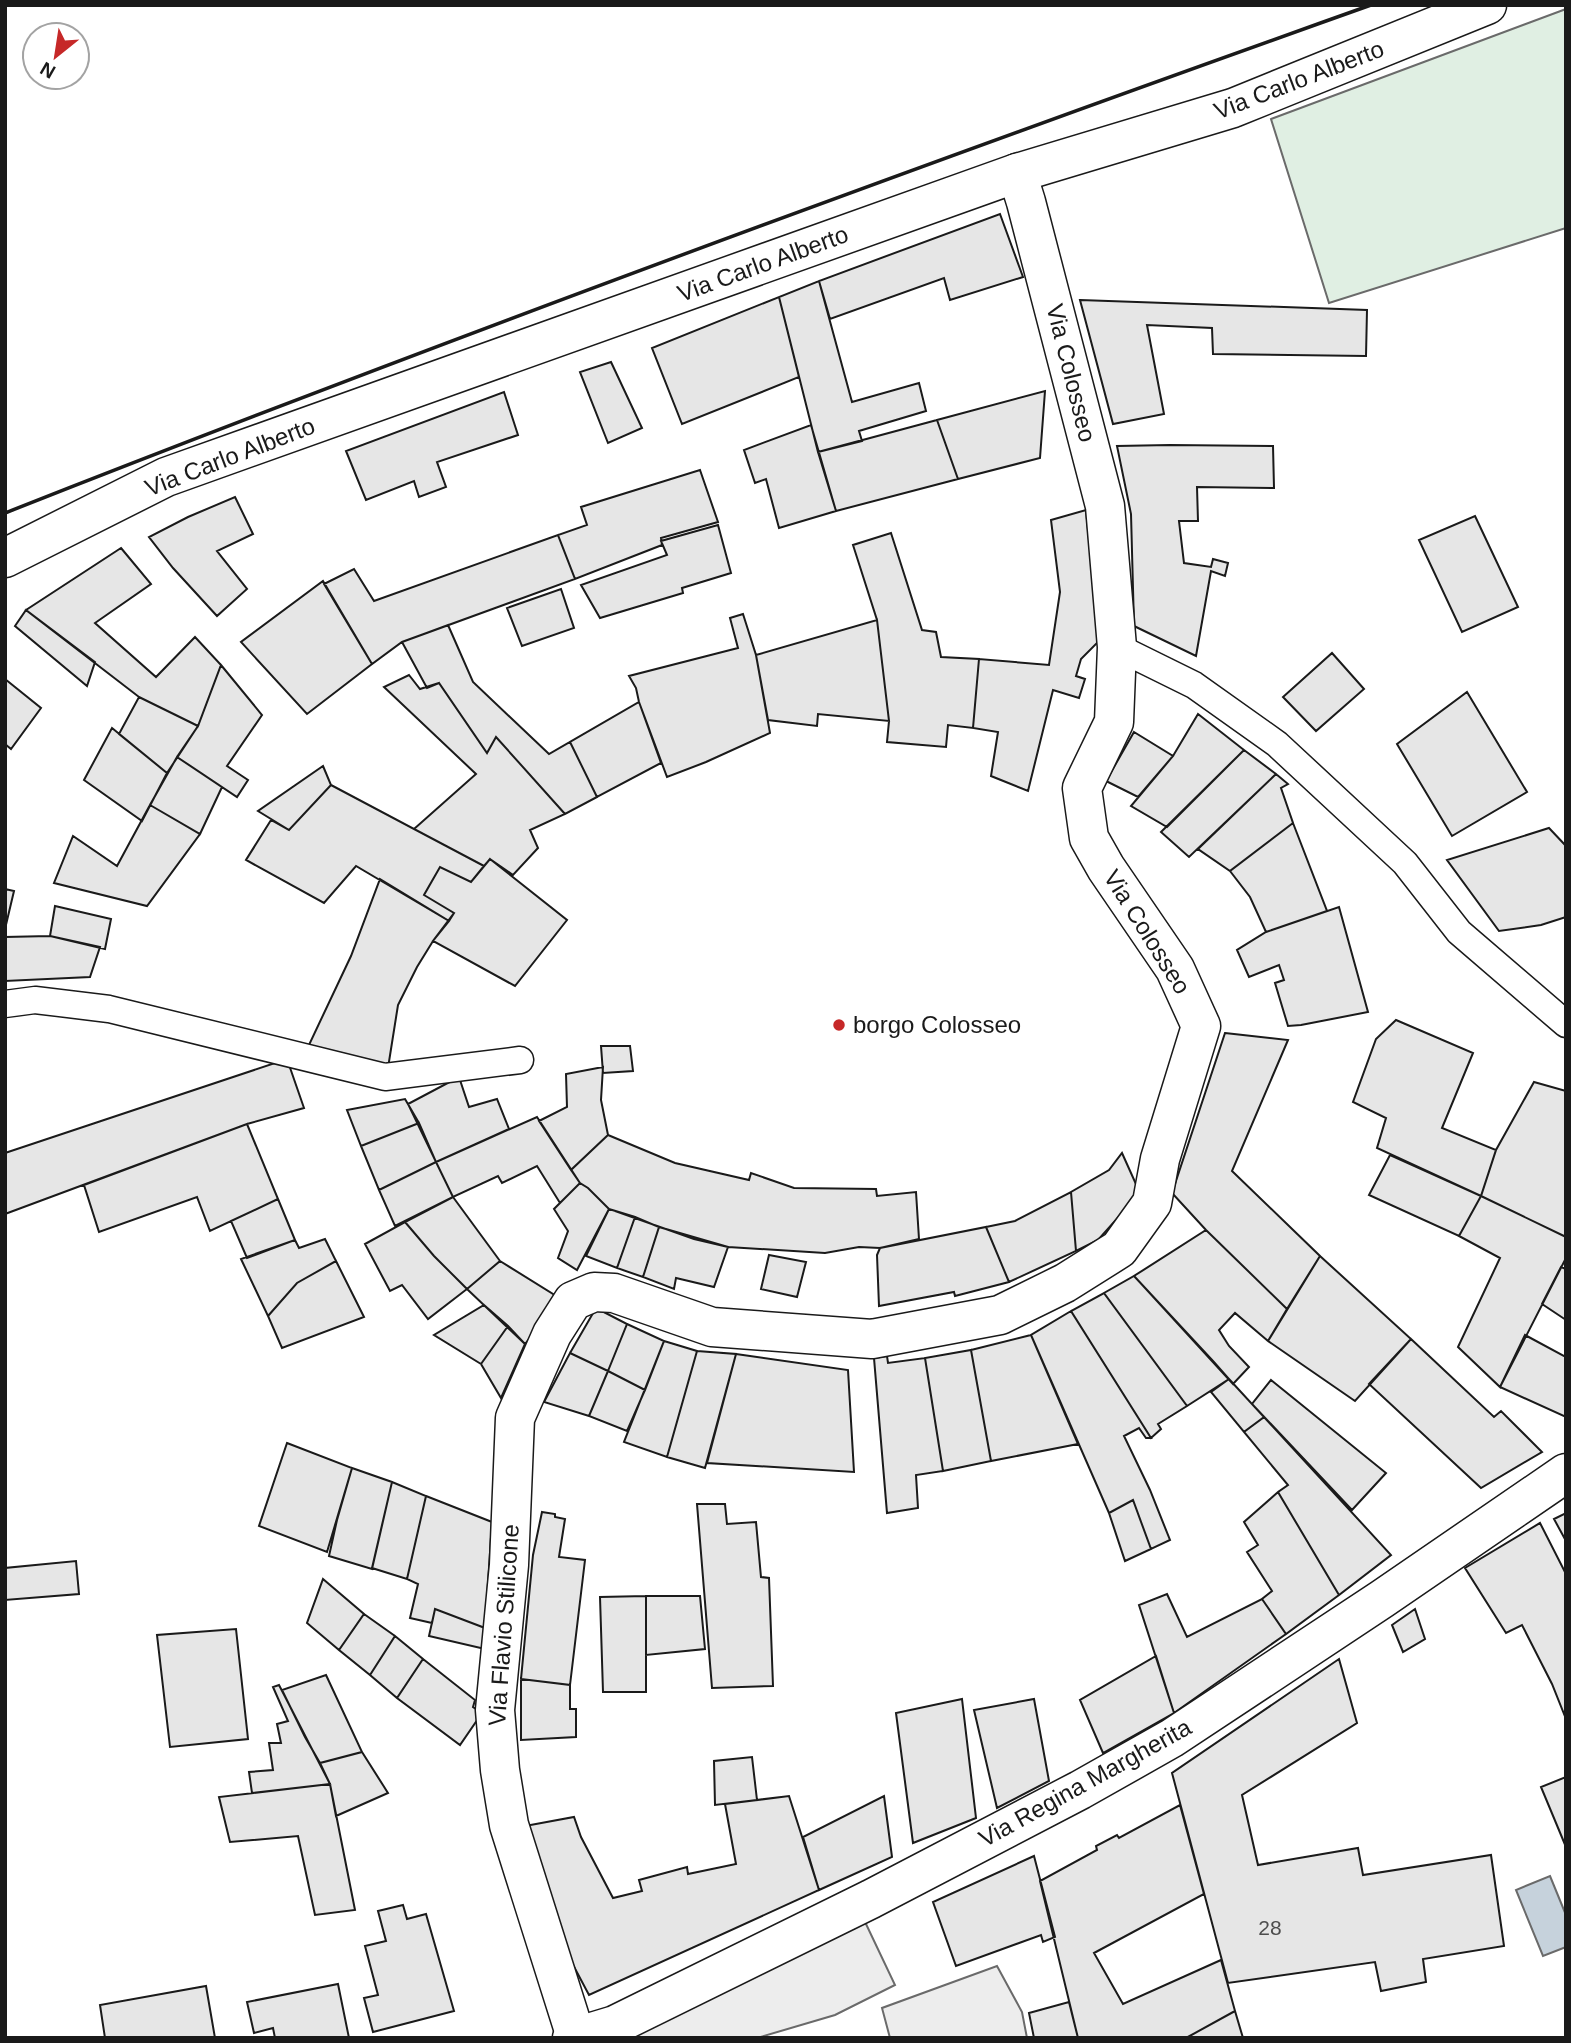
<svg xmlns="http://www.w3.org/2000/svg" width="1571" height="2043" font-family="Helvetica,sans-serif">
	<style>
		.green { fill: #e0efe3; stroke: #6a6a6a; stroke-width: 2 }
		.parking { fill: #ededed; stroke: #6a6a6a; stroke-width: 2 }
		.water { fill: #c6d2dc; stroke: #6a6a6a; stroke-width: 2 }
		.building { fill: #e6e6e6; stroke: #1a1a1a; stroke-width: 2 }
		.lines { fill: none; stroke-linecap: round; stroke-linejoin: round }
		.service-casing { stroke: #1a1a1a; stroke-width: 29 }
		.pedestrian-casing { stroke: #1a1a1a; stroke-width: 41 }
		.minor-casing { stroke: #1a1a1a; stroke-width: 41 }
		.service { stroke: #fff; stroke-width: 26 }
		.pedestrian { stroke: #fff; stroke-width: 38 }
		.minor { stroke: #fff; stroke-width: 38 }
		.wall { stroke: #1a1a1a; stroke-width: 3.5 }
		.poi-dot { fill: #c62828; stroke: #fff; stroke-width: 2.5 }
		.labels { text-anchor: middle; stroke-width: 5; stroke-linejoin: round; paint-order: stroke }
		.number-label { font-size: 21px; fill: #4d4d4d }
		.street-label { font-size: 24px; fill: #1a1a1a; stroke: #fff }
		.poi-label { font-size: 24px; fill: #1a1a1a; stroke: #fff; text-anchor: start }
	</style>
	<rect width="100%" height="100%" fill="#fff"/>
	<!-- green -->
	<path class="green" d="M1566 9V228L1329 303 1271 119Z"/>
	<!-- parking -->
	<path class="parking" d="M857 1905 895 1985 835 2015 757 2038H621Z
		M997 1966 1022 2012 1027 2038H890L882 2008Z"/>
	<!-- water -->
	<path class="water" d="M1550 1876 1566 1915V1947L1543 1956 1516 1890Z"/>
	<!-- building -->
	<path class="building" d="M1000 214 1023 277 950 300 944 278 830 319 819 281Z
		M819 281 852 402 919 383 926 411 859 431 862 441 818 452 779 297Z
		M779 297 799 377 682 424 652 348Z
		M1080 300 1367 310 1366 356 1213 354 1212 328 1147 325 1164 414 1113 424Z
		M611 362 642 428 608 443 580 372Z
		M1045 391 1040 458 958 479 937 420Z
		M504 392 518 435 437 462 446 487 419 497 414 481 366 500 346 451Z
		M937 420 958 479 836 511 818 452Z
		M811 425 836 511 779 528 766 479 755 483 744 450Z
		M1170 445 1273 446 1274 488 1197 487 1198 521H1179L1184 563 1211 567 1213 559 1228 563 1225 576 1211 571 1196 656 1134 626 1131 514 1117 446Z
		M700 470 718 522 661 538 662 545 575 579 558 535 587 525 581 507Z
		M235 497 253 534 217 551 247 589 217 616 173 568 149 537 188 517Z
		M1086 510 1099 641 1081 659 1076 676 1085 679 1079 698 1053 690 1028 791 991 776 998 732 973 728 979 659 1049 665 1060 592 1051 520Z
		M1475 516 1518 607 1462 632 1419 540Z
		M718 525 731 573 682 588 683 593 600 618 581 585 667 555 661 541Z
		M891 533 922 630 936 632 941 657 979 659 973 728 948 725 946 747 887 742 889 721 877 620 853 545Z
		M558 535 575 579 402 642 372 664 324 584 354 569 374 601Z
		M121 548 151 584 95 623 156 677 195 637 221 665 198 726 139 697 26 610Z
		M323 581 372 664 307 714 241 642Z
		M561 589 574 628 522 646 507 608Z
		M26 610 95 662 87 686 15 626Z
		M743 614 756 655 770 733 706 762 667 777 639 702 636 688 629 676 738 648 730 618Z
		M877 620 889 721 818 714 817 726 768 720 756 655Z
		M448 625 473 682 549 754 570 742 597 797 565 814 496 737 487 753 439 683 427 688 402 642Z
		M1332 653 1364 689 1316 731 1283 697Z
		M221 665 262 715 227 766 248 780 237 797 177 757 198 726Z
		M409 675 420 689 439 683 487 753 496 737 565 814 530 830 538 848 513 875 490 859 484 866 414 829 476 774 384 687Z
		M5 679 41 708 11 749 5 744Z
		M1467 692 1527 792 1452 836 1397 744Z
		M139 697 198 726 167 773 119 734Z
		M639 702 661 763 597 797 570 742Z
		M1198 714 1244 750 1167 827 1131 806 1173 756Z
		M112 728 167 773 142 821 84 780Z
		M1134 732 1173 756 1138 797 1106 781Z
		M1244 750 1276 774 1189 857 1161 832Z
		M177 757 222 787 200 834 150 805Z
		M323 766 331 785 289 830 258 811Z
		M1276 774 1288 784 1281 788 1293 823 1230 871 1198 849Z
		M331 785 484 866 471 882 440 867 424 895 454 913 449 921 356 866 324 903 246 860 271 820 289 830Z
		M150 805 200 834 147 906 54 883 73 836 117 866Z
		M1293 823 1327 911 1266 932 1250 897 1230 871Z
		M1549 828 1566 846V917L1541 925 1499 931 1447 860Z
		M490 859 567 920 515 986 433 941 454 913 424 895 440 867 471 882Z
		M380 879 449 921 433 941 417 967 398 1005 388 1068 308 1047 351 956Z
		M5 889 14 891 5 929Z
		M55 906 111 919 105 949 50 936Z
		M1339 907 1368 1012 1301 1025 1288 1026 1275 983 1284 980 1279 965 1249 977 1237 950 1266 932Z
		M50 936 100 947 90 977 5 981V937Z
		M1396 1020 1473 1053 1442 1128 1496 1150 1481 1196 1377 1148 1386 1118 1353 1102 1376 1039Z
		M1225 1033 1288 1040 1232 1171 1320 1256 1287 1309 1206 1230 1172 1193Z
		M601 1046H630L633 1071 603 1073Z
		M287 1059 304 1108 247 1124 5 1214V1153Z
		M603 1067 601 1100 608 1135 571 1170 539 1121 567 1107 566 1074Z
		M459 1077 469 1107 497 1099 509 1129 436 1162 408 1104Z
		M1534 1082 1566 1091V1237L1481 1196 1496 1150Z
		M405 1099 419 1123 361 1146 347 1110Z
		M537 1117 580 1183 560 1203 537 1166 502 1183 498 1176 453 1197 436 1162Z
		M419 1123 436 1162 379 1190 361 1146Z
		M247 1124 278 1199 210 1231 197 1197 99 1232 84 1185Z
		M608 1135 675 1163 749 1180 751 1173 794 1188 876 1189 877 1196 916 1192 919 1239 880 1248 859 1247 825 1253 728 1247 694 1239 609 1209 588 1188 580 1183 571 1170Z
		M1122 1153 1140 1193 1098 1240 1076 1251 1071 1192 1109 1170Z
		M1390 1155 1481 1196 1459 1236 1369 1195Z
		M436 1162 453 1197 395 1226 379 1190Z
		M580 1183 588 1188 609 1209 577 1270 558 1258 568 1231 554 1209Z
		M1071 1192 1076 1251 1009 1282 986 1227 1015 1221Z
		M1481 1196 1566 1237V1258L1500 1387 1458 1347 1500 1258 1459 1236Z
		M453 1197 500 1261 467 1289 434 1256 405 1222Z
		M278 1199 295 1240 247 1258 231 1221Z
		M609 1209 635 1217 617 1268 586 1256Z
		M635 1217 659 1227 643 1277 617 1268Z
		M405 1222 434 1256 467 1289 428 1319 402 1285 390 1291 365 1244Z
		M659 1227 728 1247 714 1287 676 1278 674 1289 643 1277Z
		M986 1227 1009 1282 955 1296 954 1292 879 1306 877 1255 880 1248Z
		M1206 1230 1287 1309 1268 1341 1235 1313 1219 1330 1229 1346 1249 1367 1233 1384 1134 1276Z
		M325 1239 336 1261 297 1283 268 1316 241 1259 295 1240 299 1248Z
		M769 1255 806 1262 797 1297 761 1289Z
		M1320 1256 1411 1339 1355 1401 1268 1341Z
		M336 1261 364 1317 282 1348 268 1316 297 1283Z
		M500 1261 561 1299 525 1344 467 1289Z
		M1561 1267 1566 1269V1320L1542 1304Z
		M1134 1276 1213 1361 1229 1379 1187 1406 1104 1293Z
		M1104 1293 1187 1406 1158 1424 1161 1429 1151 1438 1071 1311Z
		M484 1305 508 1326 481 1364 434 1335Z
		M596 1308 627 1324 608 1371 570 1353Z
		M1071 1311 1151 1438H1146L1139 1428 1124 1436 1150 1490 1170 1540 1151 1549 1133 1500 1109 1513 1031 1335Z
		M627 1324 664 1341 645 1390 608 1371Z
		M508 1326 525 1344 501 1398 481 1364Z
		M1031 1335 1078 1444 991 1461 971 1350Z
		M1525 1335 1566 1357V1417L1500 1387Z
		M1411 1339 1494 1417 1501 1411 1542 1452 1481 1488 1369 1384Z
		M664 1341 697 1351 667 1457 624 1442Z
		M971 1350 991 1461 943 1471 925 1358Z
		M697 1351 736 1354 705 1468 667 1457Z
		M570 1353 608 1371 589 1416 544 1402Z
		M736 1354 848 1370 854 1472 707 1463Z
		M887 1356 888 1363 925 1358 943 1471 916 1475 918 1508 887 1513 874 1358Z
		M608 1371 645 1390 627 1431 589 1416Z
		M1229 1379 1264 1417 1244 1432 1211 1392Z
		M1271 1380 1386 1473 1352 1510 1252 1404Z
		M1264 1417 1391 1555 1339 1595 1278 1492 1288 1485 1244 1432Z
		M287 1443 352 1468 327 1552 259 1526Z
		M352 1468 392 1482 372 1569 329 1556 337 1520Z
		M392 1482 426 1496 407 1579 372 1568Z
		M1278 1492 1339 1595 1286 1634 1262 1599 1272 1591 1247 1552 1258 1545 1244 1522Z
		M426 1496 492 1522 485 1628 435 1609 432 1623 410 1618 418 1584 407 1579Z
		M1133 1500 1151 1549 1125 1561 1109 1513Z
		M697 1504H725L727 1524 756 1522 761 1577 769 1578 773 1686 712 1688Z
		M542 1512 555 1514V1517L565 1519 559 1557 585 1560 570 1685 521 1679 533 1555Z
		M1566 1513V1541L1554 1519Z
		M1540 1523 1566 1574V1719L1552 1684 1522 1625 1506 1633 1465 1568Z
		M76 1561 79 1594 5 1600V1568Z
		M323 1579 364 1614 339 1650 307 1623Z
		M1167 1594 1187 1637 1262 1599 1286 1634 1174 1713 1139 1605Z
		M646 1596H700L705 1649 646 1655Z
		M646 1596V1692H603L600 1597Z
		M435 1609 485 1628V1649L429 1636Z
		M1415 1609 1425 1639 1403 1652 1392 1625Z
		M364 1614 395 1636 370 1675 339 1650Z
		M236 1629 248 1739 170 1747 157 1635Z
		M395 1636 423 1659 397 1698 370 1675Z
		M1156 1656 1174 1713 1103 1753 1080 1700Z
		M423 1659 475 1700 473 1707 482 1713 460 1745 397 1698Z
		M1339 1659 1357 1723 1242 1795 1258 1865 1358 1848 1363 1875 1491 1855 1504 1946 1423 1959 1426 1982 1381 1991 1375 1962 1228 1983 1172 1773Z
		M326 1675 362 1752 320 1763 305 1737 282 1690Z
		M521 1679 570 1685V1709H576V1737L521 1740Z
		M279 1685 330 1784 252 1793 249 1772 273 1770 269 1743H281L277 1724 288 1721 273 1687Z
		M962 1699 976 1818 913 1843 896 1713Z
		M1034 1699 1049 1781 997 1808 974 1710Z
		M362 1752 388 1793 336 1816 330 1784 320 1763Z
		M752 1757 757 1800 715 1805 714 1761Z
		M1566 1777V1847L1541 1787Z
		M330 1784 355 1910 315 1915 298 1836 230 1842 219 1797Z
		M789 1796 819 1890 589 1995 563 1946 525 1826 574 1817 581 1837 613 1898 642 1891 639 1880 687 1867 688 1874 736 1864 725 1804Z
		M884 1796 892 1857 819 1890 803 1837Z
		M1180 1805 1204 1894 1094 1953 1123 2004 1221 1960 1235 2011 1186 2038H1078L1040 1881 1097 1850 1096 1846 1117 1835 1119 1838Z
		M1034 1856 1055 1937 1043 1942 1041 1935 956 1966 933 1902Z
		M403 1905 407 1919 426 1914 454 2011 373 2032 364 1998 378 1995 365 1946 386 1941 378 1911Z
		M338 1984 349 2038H275L273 2028 254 2033 247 2002Z
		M206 1986 215 2038H105L100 2005Z
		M1069 2002 1078 2038H1034L1029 2013Z
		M1235 2011 1243 2038H1186Z"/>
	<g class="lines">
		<!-- service casing -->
		<g class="service-casing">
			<path id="service" d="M1117 647 1194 685 1277 744 1405 863 1459 932 1566 1024
				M5 1004 35 1000 109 1009 385 1077 520 1060"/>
		</g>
		<!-- pedestrian casing -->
		<g class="pedestrian-casing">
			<path id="pedestrian" d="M576 2037 509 1825 500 1770 495 1710 509 1565 515 1418 552 1334 573 1301 594 1292 614 1293 712 1327 872 1339 1000 1315 1065 1283 1119 1249 1152 1203 1160 1159 1201 1026 1175 969 1106 868 1089 838 1082 788 1114 722 1117 647 1105 506 1026 202 1017 173"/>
		</g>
		<!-- minor casing -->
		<g class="minor-casing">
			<path id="minor" d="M5 558 166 477 1017 173 1233 108 1487 5
				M572 2038 615 2025 871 1899 1080 1790 1172 1738 1382 1599 1566 1473"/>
		</g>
		<!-- service -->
		<use href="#service" class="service"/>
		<!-- pedestrian -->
		<use href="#pedestrian" class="pedestrian"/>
		<!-- minor -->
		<use href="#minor" class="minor"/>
		<!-- wall -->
		<path class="wall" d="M5 513C457 335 913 168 1371 5"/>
	</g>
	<!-- markers -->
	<circle class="poi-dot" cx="839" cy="1025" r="7"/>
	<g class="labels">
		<!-- number labels -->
		<g class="number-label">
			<text x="1270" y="1935">28</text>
		</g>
		<!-- street labels -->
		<g class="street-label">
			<text transform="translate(1299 80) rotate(-21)" y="8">Via Carlo Alberto</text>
			<text transform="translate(763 264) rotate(-20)" y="8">Via Carlo Alberto</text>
			<text transform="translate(1071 373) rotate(76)" y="8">Via Colosseo</text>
			<text transform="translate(230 457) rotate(-21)" y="8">Via Carlo Alberto</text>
			<text transform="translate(1147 932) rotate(58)" y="8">Via Colosseo</text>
			<text transform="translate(504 1625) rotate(-86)" y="8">Via Flavio Stilicone</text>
			<text transform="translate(1085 1783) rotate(-29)" y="8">Via Regina Margherita</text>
		</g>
		<!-- poi labels -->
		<g class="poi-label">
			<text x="853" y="1033">borgo Colosseo</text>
		</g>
	</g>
	<!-- border -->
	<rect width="1571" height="2043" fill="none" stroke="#1a1a1a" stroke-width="14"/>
	<!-- north arrow -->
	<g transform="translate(56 56) rotate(210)"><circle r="33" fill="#ffffff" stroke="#a3a3a3" stroke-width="2"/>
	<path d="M0-5L12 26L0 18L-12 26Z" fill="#c62828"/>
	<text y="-10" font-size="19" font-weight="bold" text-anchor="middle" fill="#1a1a1a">N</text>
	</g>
</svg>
